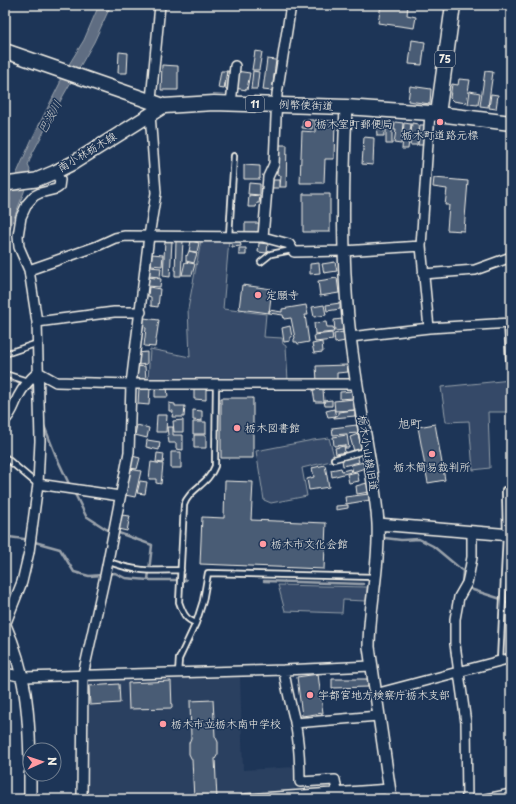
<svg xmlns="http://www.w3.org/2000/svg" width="516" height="804" font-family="'Playpen Sans','Klee One',sans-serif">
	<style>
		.built { fill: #2a4060 }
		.green { fill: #354a67; stroke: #949ea8 }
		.water { fill: #5e6d82; stroke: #9aa2ab }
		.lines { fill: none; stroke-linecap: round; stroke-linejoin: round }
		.stream { stroke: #9aa2ab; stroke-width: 2.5 }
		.building { fill: #485b74; stroke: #f4f1e8 }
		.service-casing { stroke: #f4f1e8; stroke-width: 8 }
		.minor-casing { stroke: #f4f1e8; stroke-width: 12 }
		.tertiary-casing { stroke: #f4f1e8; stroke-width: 14 }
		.secondary-casing { stroke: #f4f1e8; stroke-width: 16 }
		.primary-casing { stroke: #f4f1e8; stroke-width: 17 }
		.service { stroke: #1d3557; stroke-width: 4.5 }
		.minor { stroke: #1d3557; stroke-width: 9 }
		.tertiary { stroke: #1d3557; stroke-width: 11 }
		.secondary { stroke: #1d3557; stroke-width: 13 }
		.primary { stroke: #1d3557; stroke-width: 14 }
		.poi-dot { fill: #ff9aa2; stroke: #1d3557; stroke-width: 1.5 }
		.labels { text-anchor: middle; stroke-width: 3; stroke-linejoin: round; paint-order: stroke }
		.shield { fill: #1d3557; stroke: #b4b9bc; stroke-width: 1 }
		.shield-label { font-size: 10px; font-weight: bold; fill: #f4f1e8 }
		.street-label { font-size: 11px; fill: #f4f1e8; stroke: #1d3557 }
		.poi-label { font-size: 11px; fill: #f4f1e8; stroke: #1d3557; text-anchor: start }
		.water-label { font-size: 12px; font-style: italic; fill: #c0c3c4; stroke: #1d3557 }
		.neighbourhood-label { font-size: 12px; fill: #f4f1e8; stroke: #1d3557 }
	</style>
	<rect width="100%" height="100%" fill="#1d3557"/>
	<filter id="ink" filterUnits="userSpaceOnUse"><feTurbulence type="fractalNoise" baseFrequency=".025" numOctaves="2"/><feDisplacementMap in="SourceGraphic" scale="8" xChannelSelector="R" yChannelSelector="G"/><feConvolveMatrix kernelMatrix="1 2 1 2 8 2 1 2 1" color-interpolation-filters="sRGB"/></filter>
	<g filter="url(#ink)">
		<!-- built -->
		<path class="built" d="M240 676 243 770 294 767 295 791 243 796 242 799H86L85 680Z"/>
		<!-- green -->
		<path class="green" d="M229 240 223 309 266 314 264 337 282 338 283 344 286 346 288 381 148 380 150 349 190 357 188 309 201 241Z
			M511 380V412H488L490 468 473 470 469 421 446 422 441 387Z
			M329 438 335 460 302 468 307 496 271 503 264 500 256 451 313 440Z
			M278 585 367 587 366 601 343 600 342 613 285 611Z"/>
		<!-- water -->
		<path class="water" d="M99 5H111L94 42 63 96 32 154 28 165 30 170 24 192 5 241V213L10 199 9 197 10 189 31 141 60 83V79L84 40Z"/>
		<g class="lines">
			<!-- stream -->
			<path class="stream" d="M5 379 20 383 32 388 35 401
				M43 423 56 456 70 486
				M74 492 86 516 106 529 112 531
				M116 532 152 545 148 580H186
				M5 533 9 537 24 539 60 549 74 572 89 576 102 575
				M385 538 401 540 419 539 433 546 463 571 462 583 464 584
				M107 574 115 573 125 578 148 580
				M264 581 363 584
				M468 587 473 590 498 598 511 605"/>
		</g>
		<!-- building -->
		<path class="building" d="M381 5H408L407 15 416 17 414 28 378 23Z
			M412 40 425 42 422 65 409 64Z
			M255 51 262 52 259 70H252Z
			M119 52 128 53 127 73H118Z
			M267 59 276 60 272 91 263 90Z
			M162 65 178 66V90H161Z
			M221 71H227L224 89 218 88Z
			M227 71 234 72 231 90 225 89Z
			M236 71 250 73 247 90 234 88Z
			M253 71 259 72 257 89H251Z
			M485 71 493 72 488 107 480 106Z
			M459 79 470 80 466 103 453 101 450 98 452 84 458 85Z
			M410 86 431 89 430 104 408 101Z
			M470 91 480 93 478 105 468 104Z
			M491 94 498 95 496 109 489 108Z
			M303 120H313L312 129 302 128Z
			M315 120 335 121 334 159H325L324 183H300L302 131 315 132Z
			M376 121H383L384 136H377Z
			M386 122H392V144H386Z
			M395 122 403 123 401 144 394 143 396 130H394Z
			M404 123 411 124 408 149H402Z
			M412 123 418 124 417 145H410Z
			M420 125H426L424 145H418Z
			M364 137 374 138 373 165 362 164Z
			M278 145H287L286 187H280L281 176 277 175Z
			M244 165 260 166V179H244Z
			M434 178 468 181 464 231 447 230 449 205H445L447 189 433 187Z
			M273 180H279V188H272Z
			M249 183 260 184V195L248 194Z
			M303 194H330V232H303Z
			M249 195 260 196 259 203H257L256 207H248Z
			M245 223H259V234L245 233Z
			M165 240 172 241 170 277 163 276Z
			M240 240 241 246 232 247V241Z
			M176 241H183L181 276H175Z
			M191 241 199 243 197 252 189 251Z
			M259 243 268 244 267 253 258 252Z
			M239 248H246V255H239Z
			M189 251 197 253 194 263 186 261V255L187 256Z
			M152 254 163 255 162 266 151 265Z
			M185 262 195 264 192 275H182Z
			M335 262 337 271 324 273 322 264Z
			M319 263 320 273 310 274V264Z
			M150 267 161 268 160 277 149 276Z
			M149 277 161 279 160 287 148 286Z
			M337 278 339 293 320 296 318 281Z
			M242 285 272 289 269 313 239 309Z
			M149 287 160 289 158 307 151 306V297L148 296Z
			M340 303V309L327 311 326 305Z
			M306 305 308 315H305L309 342 298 344 297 342H294V339L295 338 291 318 284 319 283 315 269 313V310L282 312V309Z
			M324 305 326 315 314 317 312 307Z
			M144 318 159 320 155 347 144 346 146 328 143 327Z
			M342 319 343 330 335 331 334 320Z
			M326 322 327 327H333L334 332 315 334 314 323Z
			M290 326 292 337H290V341L284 342 282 328Z
			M343 332 345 341 335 343 334 334Z
			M332 333 333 340 315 342 314 335Z
			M322 342 323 352 314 353 312 344Z
			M147 352V364L138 365V353Z
			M347 365 348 372 337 373V380L317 381 316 366Z
			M145 366 146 380 138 381 136 367Z
			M139 387 150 388 149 405 138 404Z
			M155 387H167L168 397H155Z
			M194 388 206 389V400L194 399Z
			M323 389 324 402H315L313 390Z
			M353 391V398L340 399V392Z
			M221 398H253V458H221Z
			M354 399 355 410 335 411 334 401Z
			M332 400V406H325L324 401Z
			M169 403 175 404V406H185L184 417H172L173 411H169Z
			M334 409 336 416 328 417 326 411Z
			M193 410 202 411V421L193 420Z
			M355 410V416L334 418V417L338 415V412Z
			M157 415H167L166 432H156Z
			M183 420V432H174L173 421Z
			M193 422H206V434H193Z
			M435 424 445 480 428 483 418 427Z
			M137 425 149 428 147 438 135 435Z
			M357 425 358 433 333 435 332 428Z
			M167 427H173V435H183V450L176 449V443H169Z
			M358 434 362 449 354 451 350 437Z
			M194 435H206V448H194Z
			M347 435 349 448H345V445L334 446 333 437Z
			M147 440 160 442 159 450 146 447Z
			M344 446 345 452 336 454 335 448Z
			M171 452H181V468H171Z
			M157 453 164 454 163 463 156 462Z
			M357 455 359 462 343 466 342 460Z
			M132 456 140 458 137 469 129 468Z
			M151 462 163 464 161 484 156 483V479H149Z
			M364 462 365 468 353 472 351 465Z
			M325 465 329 487 309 490 307 479 314 477 312 468Z
			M341 468 342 471 350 469 351 472 332 477 331 470Z
			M130 469 141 471 135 497 125 495Z
			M357 472 359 481 349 483 347 474Z
			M140 481 147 482 145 494 137 493Z
			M225 481 253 482 251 520 326 523 324 569 200 564 202 517 224 518Z
			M367 483 369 492 357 494 356 486Z
			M369 494 370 500 346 504 345 497Z
			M348 505V508L336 510V506Z
			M121 515 130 516 127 531 118 529Z
			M318 674 323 713 302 716 297 677Z
			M332 679H368V687L332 688Z
			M171 681 172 708 129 709 128 683Z
			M119 684 120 703 90 705 89 686Z
			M213 700 215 736 218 742V754L215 759 217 799H194L192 760 189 754V743L191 738 190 701Z"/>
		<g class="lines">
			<!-- service casing -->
			<g class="service-casing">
				<path id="service" d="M229 236 234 156
					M261 262 271 254 292 250
					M507 323 510 378
					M5 354 38 343
					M5 374 27 381
					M5 457 37 484
					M334 459 368 450
					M107 561C134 572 153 571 181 570
					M196 623 203 601 208 573 375 577
					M500 661 506 535 505 490H511
					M178 673 179 659 196 623C185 619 183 613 179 602L184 505C190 488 208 485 215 466L216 384"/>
			</g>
			<!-- minor casing -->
			<g class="minor-casing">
				<path id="minor" d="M151 100 160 5
					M231 104 235 66
					M263 237 268 177 274 164 277 94 291 5
					M29 270 95 247 115 238 125 236 263 237 289 244 294 252 343 251 421 246
					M423 274 475 270 511 257
					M37 322 114 312H141
					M429 328 421 246 430 113
					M350 337 429 328 511 323
					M5 420C13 412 13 407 18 397 23 387 29 380 38 372L56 382 131 384H357
					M38 484 120 496
					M5 625 22 582 29 552 38 484 40 441 37 322 29 270 19 247 18 236 21 217 27 204 34 196 40 193 56 189 59 187 60 180 55 172
					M284 670C286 688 291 705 295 722 299 742 300 762 300 782L335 780 337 792
					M5 673 23 677 284 670 371 666
					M375 694 511 658
					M295 723 378 716
					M82 799 83 675 105 576 129 452 131 384 149 236 156 193 150 114
					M245 799 390 789
					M467 799 466 723 455 644V619L459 597 467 583 469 574 472 557V532
					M486 799 511 794"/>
			</g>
			<!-- tertiary casing -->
			<g class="tertiary-casing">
				<path id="tertiary" d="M346 107C343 184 341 259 350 336 355 379 363 421 370 464 373 484 377 504 378 524 380 565 369 606 369 647L391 799
					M378 524 511 535
					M5 625C26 672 29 713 30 764
					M30 774V799"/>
			</g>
			<!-- secondary casing -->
			<g class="secondary-casing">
				<path id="secondary" d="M5 184 36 180 55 172 73 163 164 106"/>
			</g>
			<!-- primary casing -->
			<g class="primary-casing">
				<path id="primary" d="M5 51 164 106 214 103 346 107 430 113 511 123
					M438 114 453 5"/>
			</g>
			<!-- service -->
			<use href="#service" class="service"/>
			<!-- minor -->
			<use href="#minor" class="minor"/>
			<!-- tertiary -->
			<use href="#tertiary" class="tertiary"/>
			<!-- secondary -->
			<use href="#secondary" class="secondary"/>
			<!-- primary -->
			<use href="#primary" class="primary"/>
		</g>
	</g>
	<!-- markers -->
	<g class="poi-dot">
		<circle cx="440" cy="122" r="4"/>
		<circle cx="308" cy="124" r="4"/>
		<circle cx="258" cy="295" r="4"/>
		<circle cx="237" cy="428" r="4"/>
		<circle cx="432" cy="454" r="4"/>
		<circle cx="263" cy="544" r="4"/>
		<circle cx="310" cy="695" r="4"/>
		<circle cx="163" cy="724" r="4"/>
	</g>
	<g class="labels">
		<!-- shield labels -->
		<g class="shield">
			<rect x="435" y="51" width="20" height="16" rx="3"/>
			<rect x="246" y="96" width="18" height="16" rx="3"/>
		</g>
		<g class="shield-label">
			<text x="445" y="63">75</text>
			<text x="255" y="108">11</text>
		</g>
		<!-- street labels -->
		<g class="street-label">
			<text transform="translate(306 105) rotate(2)" y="4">例幣使街道</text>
			<text transform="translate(87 152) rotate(-31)" y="4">南小林栃木線</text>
			<text transform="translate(368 453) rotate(81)" y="4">栃木小山線旧道</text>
		</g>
		<!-- poi labels -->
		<g class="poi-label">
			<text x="316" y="128">栃木室町郵便局</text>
			<text x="440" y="139" text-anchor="middle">栃木町道路元標</text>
			<text x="266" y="299">定願寺</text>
			<text x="245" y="432">栃木図書館</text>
			<text x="432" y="471" text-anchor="middle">栃木簡易裁判所</text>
			<text x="271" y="548">栃木市文化会館</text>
			<text x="318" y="699">宇都宮地方検察庁栃木支部</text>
			<text x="171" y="728">栃木市立栃木南中学校</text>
		</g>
		<!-- water labels -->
		<g class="water-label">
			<text transform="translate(50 117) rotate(-61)" y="4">巴波川</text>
		</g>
		<!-- neighbourhood labels -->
		<g class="neighbourhood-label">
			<text x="410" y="428">旭町</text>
		</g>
	</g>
	<!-- margin -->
	<rect width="516" height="804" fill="none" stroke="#1d3557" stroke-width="20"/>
	<rect x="10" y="10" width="496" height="784" fill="none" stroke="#f4f1e8" stroke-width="1.5" filter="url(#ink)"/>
	<!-- north arrow -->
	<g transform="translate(42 762) rotate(87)"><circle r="19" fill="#1d3557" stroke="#738091"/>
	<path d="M0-3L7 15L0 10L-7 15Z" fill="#ff9aa2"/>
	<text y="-6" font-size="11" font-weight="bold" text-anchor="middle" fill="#f4f1e8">N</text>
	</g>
</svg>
